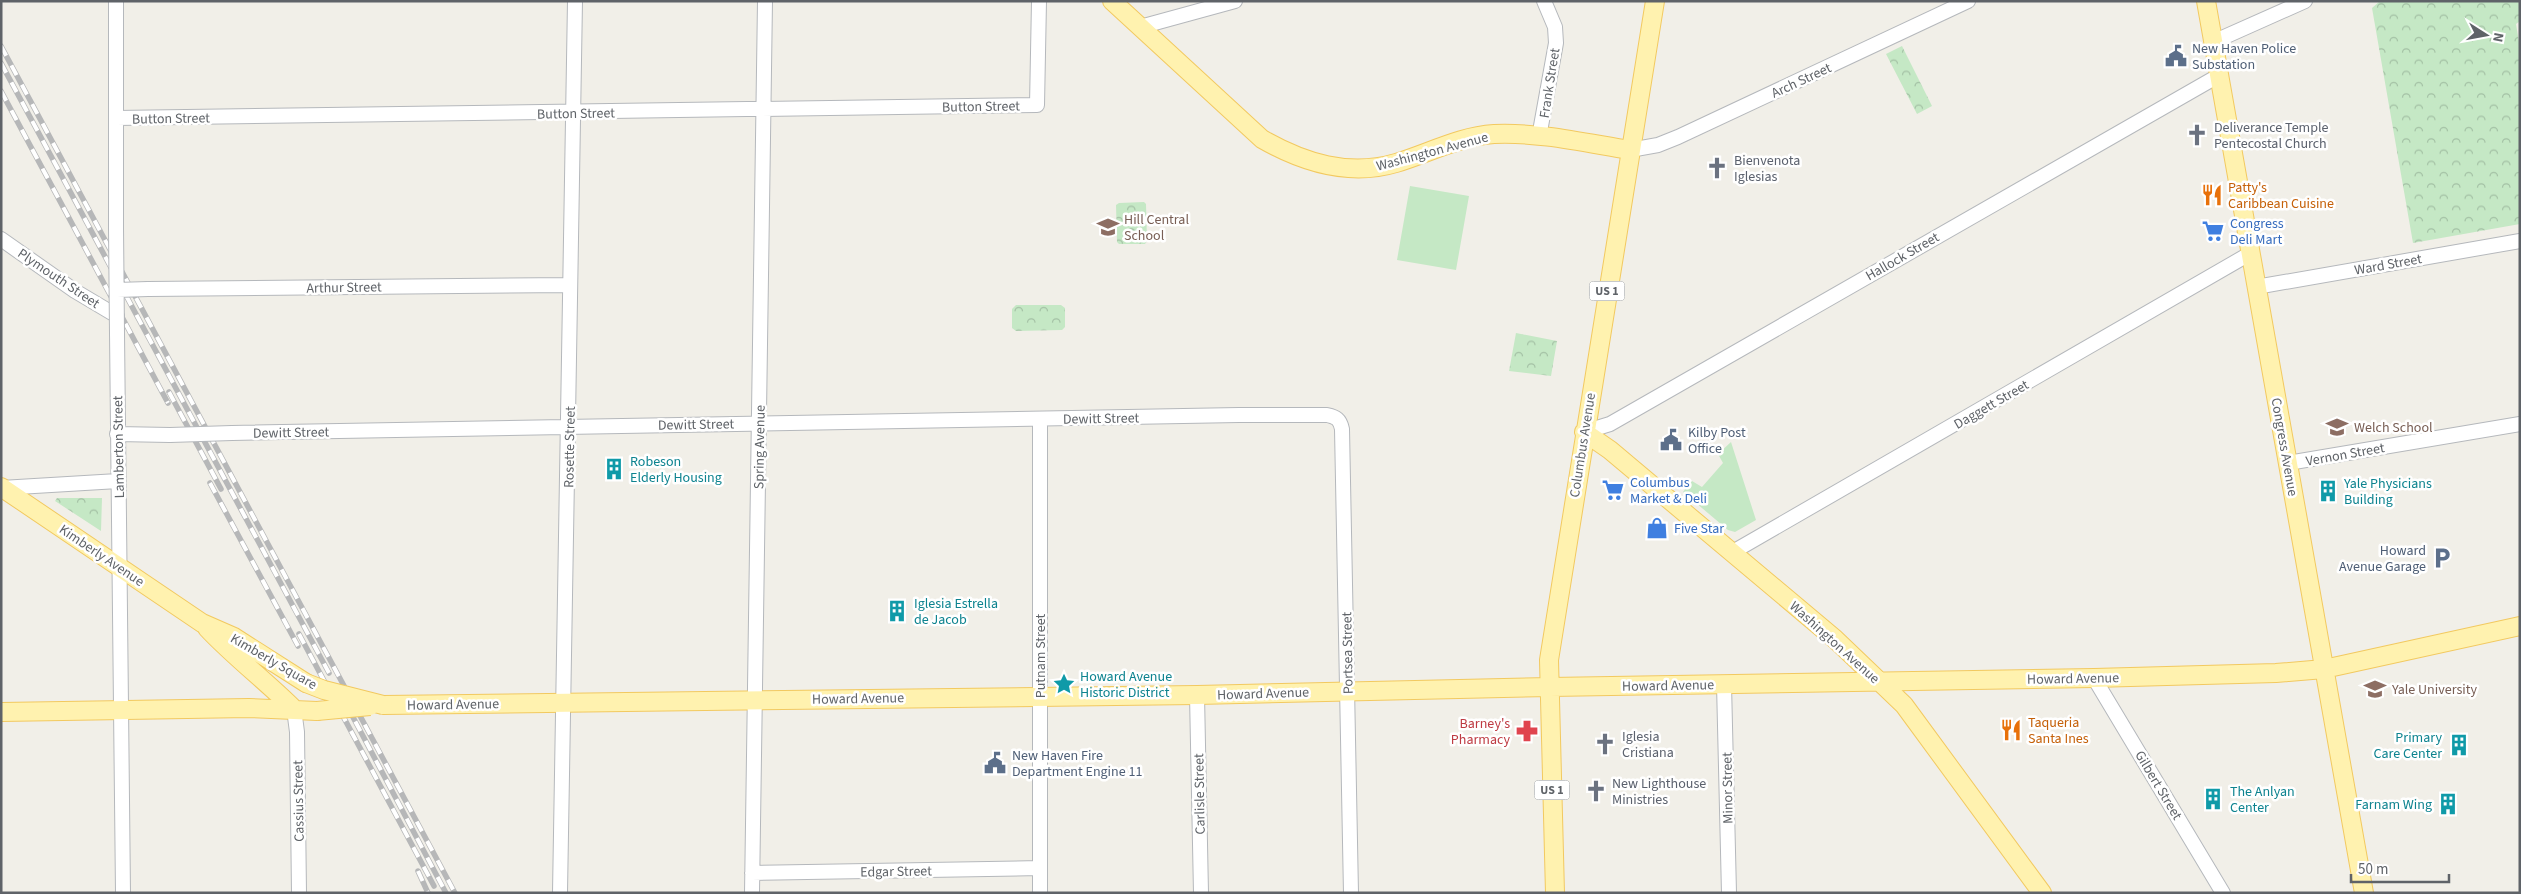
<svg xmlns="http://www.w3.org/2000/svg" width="2521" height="894" font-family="'Source Sans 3',sans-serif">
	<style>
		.grass { fill: #c5e8c5 }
		.forest { fill: url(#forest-crowns) }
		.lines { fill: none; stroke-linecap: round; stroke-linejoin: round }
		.minor-casing { stroke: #b5b8bc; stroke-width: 16 }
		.major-casing { stroke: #f2c960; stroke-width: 20 }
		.minor { stroke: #fff; stroke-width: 14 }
		.major { stroke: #fff2af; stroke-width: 18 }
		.rail-casing { stroke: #b6b7b8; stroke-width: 5.5 }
		.rail { stroke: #fff; stroke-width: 4; stroke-dasharray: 11; stroke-linecap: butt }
		.minor-bridge-casing { stroke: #b5b8bc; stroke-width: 16; stroke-linecap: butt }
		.major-bridge-casing { stroke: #f2c960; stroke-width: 20; stroke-linecap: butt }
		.minor-bridge { stroke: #fff; stroke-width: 14 }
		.major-bridge { stroke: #fff2af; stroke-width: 18 }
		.labels { text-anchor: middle; stroke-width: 5; stroke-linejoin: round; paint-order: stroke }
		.shield { fill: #fff; stroke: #8f9295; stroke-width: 1 }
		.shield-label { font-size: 12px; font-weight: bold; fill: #5f6368 }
		.service-label { font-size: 14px; fill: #4e5e75; stroke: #fff; text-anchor: start }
		.street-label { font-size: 14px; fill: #5f6368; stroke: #fff }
		.worship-label { font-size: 14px; fill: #5b616d; stroke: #fff; text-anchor: start }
		.food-label { font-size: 14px; fill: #c56008; stroke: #fff; text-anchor: start }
		.education-label { font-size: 14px; fill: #785e54; stroke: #fff; text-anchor: start }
		.shop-label { font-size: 14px; fill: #366cbe; stroke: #fff; text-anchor: start }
		.culture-label { font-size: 14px; fill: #0d838f; stroke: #fff; text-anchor: start }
		.health-label { font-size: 14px; fill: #be3a42; stroke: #fff; text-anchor: end }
	</style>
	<defs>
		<pattern id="forest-crowns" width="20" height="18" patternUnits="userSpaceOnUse" patternTransform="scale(1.25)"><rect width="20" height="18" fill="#c5e8c5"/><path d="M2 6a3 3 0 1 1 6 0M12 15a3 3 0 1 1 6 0" fill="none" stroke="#a3c0a4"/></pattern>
	</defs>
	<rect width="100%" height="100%" fill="#f1efe8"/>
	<!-- grass -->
	<path class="grass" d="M1410 186 1469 196 1456 270 1397 260Z
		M1731 442 1756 520 1735 532 1728 530 1683 492 1692 481 1702 487 1723 463 1718 454Z"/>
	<!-- forest -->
	<path class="forest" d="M2380 1H2520V21L2516 24 2520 48V224L2413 243 2372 8Z
		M1902 46 1932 106 1917 114 1886 54Z
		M1144 202 1146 204 1147 241 1145 244H1119L1117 242 1116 205 1119 203Z
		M1016 305H1061L1065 308V327L1062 330 1016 331 1012 328V309Z
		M1516 333 1557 341 1551 376 1509 371Z
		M57 498H102L101 531 55 501Z"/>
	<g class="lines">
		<!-- minor casing -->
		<g class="minor-casing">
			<path id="minor" d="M116 1V228
				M1140 27 1235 1
				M2213 42 2305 1
				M116 118 1037 105 1039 1
				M1539 137 1556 43 1555 27 1544 1
				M1630 150 1658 145 1678 137 1968 1
				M1 239 75 291 117 316
				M2256 287 2520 241
				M148 289 570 285
				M117 333 123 893
				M1040 419V893
				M1584 432 1610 424 2218 76
				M232 433 1239 415H1327C1336 417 1340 419 1342 429L1351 893
				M117 434 170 435
				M2288 463 2520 424
				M1 488 118 481
				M1731 553 2251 253
				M2094 678 2223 893
				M1724 684 1729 893
				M1197 695 1201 893
				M294 709 297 732 299 893
				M752 873 1040 868
				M560 893 575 1
				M752 893 765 1"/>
		</g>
		<!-- major casing -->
		<g class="major-casing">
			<path id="major" d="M1112 1 1262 139C1304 163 1349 177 1396 163 1429 153 1460 136 1494 134 1539 132 1586 143 1630 150
				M2206 1 2364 893
				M1584 432 1610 450 1835 639 1904 705 2042 893
				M1 487 202 623 234 637 306 683
				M207 628C234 657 266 681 294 709
				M383 705 1197 695 1550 687 2094 678 2276 673 2324 669 2520 626
				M1 712 249 708 317 711
				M1555 893 1549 660 1655 1"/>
		</g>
		<!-- minor -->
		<use href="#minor" class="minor"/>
		<!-- major -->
		<use href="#major" class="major"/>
		<!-- rail casing -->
		<g class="rail-casing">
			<path id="rail" d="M1 46 455 893
				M1 63 329 673
				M1 91 168 403
				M169 392 221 489
				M210 483 298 646
				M299 634 434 886
				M345 702 446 893
				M418 871 428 893"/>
		</g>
		<!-- rail -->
		<use href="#rail" class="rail"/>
		<!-- minor-bridge casing -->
		<g class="minor-bridge-casing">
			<path id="minor-bridge" d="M116 228 117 333
				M117 290 148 289
				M170 435 232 433"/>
		</g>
		<!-- major-bridge casing -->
		<g class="major-bridge-casing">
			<path id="major-bridge" d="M306 683 324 690 383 705
				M317 711 370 706"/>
		</g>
		<!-- minor-bridge -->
		<use href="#minor-bridge" class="minor-bridge"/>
		<!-- major-bridge -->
		<use href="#major-bridge" class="major-bridge"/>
	</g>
	<!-- icons -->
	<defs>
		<g id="civic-bare" transform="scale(1.725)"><path d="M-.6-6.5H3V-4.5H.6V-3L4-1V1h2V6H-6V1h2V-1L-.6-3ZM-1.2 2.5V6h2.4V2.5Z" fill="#5c6f8a" stroke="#fff" stroke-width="2.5" paint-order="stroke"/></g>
		<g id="church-bare" transform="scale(1.725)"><path d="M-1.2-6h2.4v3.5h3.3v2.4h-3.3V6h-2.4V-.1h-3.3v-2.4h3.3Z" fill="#6b7280" stroke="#fff" stroke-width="2.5" paint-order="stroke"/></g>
		<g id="restaurant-bare" transform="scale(1.725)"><path d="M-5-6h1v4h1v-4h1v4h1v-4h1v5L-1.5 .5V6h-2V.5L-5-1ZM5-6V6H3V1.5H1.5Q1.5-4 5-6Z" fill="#e8710a" stroke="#fff" stroke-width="2.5" paint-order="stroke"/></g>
		<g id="school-bare" transform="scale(1.725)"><path d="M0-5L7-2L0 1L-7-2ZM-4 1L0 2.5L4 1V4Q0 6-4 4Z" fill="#8d6e63" stroke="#fff" stroke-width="2.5" paint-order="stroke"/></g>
		<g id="supermarket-bare" transform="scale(1.725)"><path d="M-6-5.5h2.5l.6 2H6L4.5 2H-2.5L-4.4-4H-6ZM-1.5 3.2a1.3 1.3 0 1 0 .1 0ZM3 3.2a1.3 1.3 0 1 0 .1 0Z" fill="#3f7fe0" stroke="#fff" stroke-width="2.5" paint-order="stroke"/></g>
		<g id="building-bare" transform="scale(1.725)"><path d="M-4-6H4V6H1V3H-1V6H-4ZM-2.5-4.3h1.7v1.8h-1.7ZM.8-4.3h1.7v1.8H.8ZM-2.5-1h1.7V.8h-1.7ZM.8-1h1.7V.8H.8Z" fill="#0f9aa8" stroke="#fff" stroke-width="2.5" paint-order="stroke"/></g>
		<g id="shop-bare" transform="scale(1.725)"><path d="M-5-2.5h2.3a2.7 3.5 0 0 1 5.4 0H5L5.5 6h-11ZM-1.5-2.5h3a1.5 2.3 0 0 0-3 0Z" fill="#3f7fe0" stroke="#fff" stroke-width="2.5" paint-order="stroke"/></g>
		<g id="parking-bare" transform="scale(1.725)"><path d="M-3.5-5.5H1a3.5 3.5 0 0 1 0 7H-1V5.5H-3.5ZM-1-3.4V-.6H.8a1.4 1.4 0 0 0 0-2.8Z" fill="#5c6f8a" stroke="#fff" stroke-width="2.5" paint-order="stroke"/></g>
		<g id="sight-bare" transform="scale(1.725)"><path d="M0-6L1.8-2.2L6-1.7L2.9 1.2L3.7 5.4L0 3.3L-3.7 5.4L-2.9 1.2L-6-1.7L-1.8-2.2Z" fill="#0f9aa8" stroke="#fff" stroke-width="2.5" paint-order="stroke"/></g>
		<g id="university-bare" transform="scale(1.725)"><path d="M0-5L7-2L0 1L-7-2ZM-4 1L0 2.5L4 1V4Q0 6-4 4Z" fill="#8d6e63" stroke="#fff" stroke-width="2.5" paint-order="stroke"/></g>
		<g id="pharmacy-bare" transform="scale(1.725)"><path d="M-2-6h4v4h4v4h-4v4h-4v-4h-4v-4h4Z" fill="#e0444e" stroke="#fff" stroke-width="2.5" paint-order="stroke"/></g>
	</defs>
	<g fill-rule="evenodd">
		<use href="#civic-bare" x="2176" y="56"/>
		<use href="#church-bare" x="2197" y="135"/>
		<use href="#church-bare" x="1717" y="168"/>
		<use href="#restaurant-bare" x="2212" y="195"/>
		<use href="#school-bare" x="1108" y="227"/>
		<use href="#supermarket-bare" x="2213" y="231"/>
		<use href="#school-bare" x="2337" y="427"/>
		<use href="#civic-bare" x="1671" y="440"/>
		<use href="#building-bare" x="614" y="469"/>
		<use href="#supermarket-bare" x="1613" y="490"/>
		<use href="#building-bare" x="2328" y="491"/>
		<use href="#shop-bare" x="1657" y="528"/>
		<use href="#parking-bare" x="2442" y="558"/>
		<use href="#building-bare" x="897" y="611"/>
		<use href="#sight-bare" x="1064" y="684"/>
		<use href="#university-bare" x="2375" y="689"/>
		<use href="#restaurant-bare" x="2011" y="730"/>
		<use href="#pharmacy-bare" x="1527" y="731"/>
		<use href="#church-bare" x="1605" y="744"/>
		<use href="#building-bare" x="2459" y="745"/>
		<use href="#civic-bare" x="995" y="763"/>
		<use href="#church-bare" x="1596" y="791"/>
		<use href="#building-bare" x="2213" y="799"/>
		<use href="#building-bare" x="2448" y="804"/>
	</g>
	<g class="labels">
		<!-- shield labels -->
		<g class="shield">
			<rect x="1589.5" y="281.5" width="35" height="19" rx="4"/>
			<rect x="1534.5" y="780.5" width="35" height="19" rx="4"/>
		</g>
		<g class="shield-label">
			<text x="1607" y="295">US 1</text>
			<text x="1552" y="794">US 1</text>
		</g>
		<!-- service labels -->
		<g class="service-label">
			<text x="2192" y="53">New Haven Police<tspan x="2192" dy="16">Substation</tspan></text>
			<text x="1688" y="437">Kilby Post<tspan x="1688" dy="16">Office</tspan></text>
			<text x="2426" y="555" text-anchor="end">Howard<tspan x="2426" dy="16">Avenue Garage</tspan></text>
			<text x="1012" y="760">New Haven Fire<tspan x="1012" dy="16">Department Engine 11</tspan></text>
		</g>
		<!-- street labels -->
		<g class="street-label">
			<text transform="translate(1801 80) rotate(-25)" y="5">Arch Street</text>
			<text transform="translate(1549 83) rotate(-81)" y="5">Frank Street</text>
			<text transform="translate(981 106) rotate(-1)" y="5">Button Street</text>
			<text transform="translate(576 113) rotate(-1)" y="5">Button Street</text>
			<text transform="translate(171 118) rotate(-1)" y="5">Button Street</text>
			<text transform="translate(1432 151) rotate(-15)" y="5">Washington Avenue</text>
			<text transform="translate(1902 256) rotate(-30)" y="5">Hallock Street</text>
			<text transform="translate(2388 264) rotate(-10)" y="5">Ward Street</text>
			<text transform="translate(59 278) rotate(34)" y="5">Plymouth Street</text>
			<text transform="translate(344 287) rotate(-1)" y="5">Arthur Street</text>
			<text transform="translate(1991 404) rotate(-30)" y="5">Daggett Street</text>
			<text transform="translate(1101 418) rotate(-1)" y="5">Dewitt Street</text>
			<text transform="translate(696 424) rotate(-1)" y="5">Dewitt Street</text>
			<text transform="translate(291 432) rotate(-1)" y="5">Dewitt Street</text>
			<text transform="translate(1582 445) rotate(-81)" y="5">Columbus Avenue</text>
			<text transform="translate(118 447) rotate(-91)" y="5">Lamberton Street</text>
			<text transform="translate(569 447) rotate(-89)" y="5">Rosette Street</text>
			<text transform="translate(759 447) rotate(-89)" y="5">Spring Avenue</text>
			<text transform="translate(2285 447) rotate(80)" y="5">Congress Avenue</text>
			<text transform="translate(2345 454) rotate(-10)" y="5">Vernon Street</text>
			<text transform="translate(102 555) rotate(34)" y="5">Kimberly Avenue</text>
			<text transform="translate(1835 642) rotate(42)" y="5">Washington Avenue</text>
			<text transform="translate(1347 653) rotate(-91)" y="5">Portsea Street</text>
			<text transform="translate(1040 656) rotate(-90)" y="5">Putnam Street</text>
			<text transform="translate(274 661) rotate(30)" y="5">Kimberly Square</text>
			<text transform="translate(2073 678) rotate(-1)" y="5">Howard Avenue</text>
			<text transform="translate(1668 685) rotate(-1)" y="5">Howard Avenue</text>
			<text transform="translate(1263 693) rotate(-2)" y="5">Howard Avenue</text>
			<text transform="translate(858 698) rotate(-1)" y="5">Howard Avenue</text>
			<text transform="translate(453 704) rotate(-1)" y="5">Howard Avenue</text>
			<text transform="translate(2159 785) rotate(59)" y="5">Gilbert Street</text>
			<text transform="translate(1727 788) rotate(-91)" y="5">Minor Street</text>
			<text transform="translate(1199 794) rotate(-91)" y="5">Carlisle Street</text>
			<text transform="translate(298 801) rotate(-91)" y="5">Cassius Street</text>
			<text transform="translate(896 871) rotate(-1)" y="5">Edgar Street</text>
		</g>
		<!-- worship labels -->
		<g class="worship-label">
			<text x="2214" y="132">Deliverance Temple<tspan x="2214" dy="16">Pentecostal Church</tspan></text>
			<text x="1734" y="165">Bienvenota<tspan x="1734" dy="16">Iglesias</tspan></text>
			<text x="1622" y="741">Iglesia<tspan x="1622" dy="16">Cristiana</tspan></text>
			<text x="1612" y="788">New Lighthouse<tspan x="1612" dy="16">Ministries</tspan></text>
		</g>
		<!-- food labels -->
		<g class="food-label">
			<text x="2228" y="192">Patty's<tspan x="2228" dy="16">Caribbean Cuisine</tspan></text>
			<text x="2028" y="727">Taqueria<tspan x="2028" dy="16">Santa Ines</tspan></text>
		</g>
		<!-- education labels -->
		<g class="education-label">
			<text x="1124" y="224">Hill Central<tspan x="1124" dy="16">School</tspan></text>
			<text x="2354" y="432">Welch School</text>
			<text x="2392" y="694">Yale University</text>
		</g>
		<!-- shop labels -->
		<g class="shop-label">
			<text x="2230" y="228">Congress<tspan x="2230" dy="16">Deli Mart</tspan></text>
			<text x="1630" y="487">Columbus<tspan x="1630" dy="16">Market &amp; Deli</tspan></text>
			<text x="1674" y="533">Five Star</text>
		</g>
		<!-- culture labels -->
		<g class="culture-label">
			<text x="630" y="466">Robeson<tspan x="630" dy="16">Elderly Housing</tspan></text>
			<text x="2344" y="488">Yale Physicians<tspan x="2344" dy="16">Building</tspan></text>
			<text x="914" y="608">Iglesia Estrella<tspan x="914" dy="16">de Jacob</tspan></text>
			<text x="1080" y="681">Howard Avenue<tspan x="1080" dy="16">Historic District</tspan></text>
			<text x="2442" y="742" text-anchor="end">Primary<tspan x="2442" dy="16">Care Center</tspan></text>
			<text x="2230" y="796">The Anlyan<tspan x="2230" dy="16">Center</tspan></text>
			<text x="2432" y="809" text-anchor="end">Farnam Wing</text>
		</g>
		<!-- health labels -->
		<g class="health-label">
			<text x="1510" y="728">Barney's<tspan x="1510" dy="16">Pharmacy</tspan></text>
		</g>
	</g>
	<!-- border -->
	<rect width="2521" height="894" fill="none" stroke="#5f6368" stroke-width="5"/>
	<!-- north arrow -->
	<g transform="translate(2486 35) rotate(101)" stroke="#ffffff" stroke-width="4" paint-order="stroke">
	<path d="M0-4L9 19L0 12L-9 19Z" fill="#5f6368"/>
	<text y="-8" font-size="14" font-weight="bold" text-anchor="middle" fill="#5f6368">N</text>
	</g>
	<!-- scale -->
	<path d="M2351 874v8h98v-8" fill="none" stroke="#5f6368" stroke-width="2.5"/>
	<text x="2358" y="874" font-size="15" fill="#5f6368" stroke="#ffffff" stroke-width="4" paint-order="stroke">50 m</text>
</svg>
